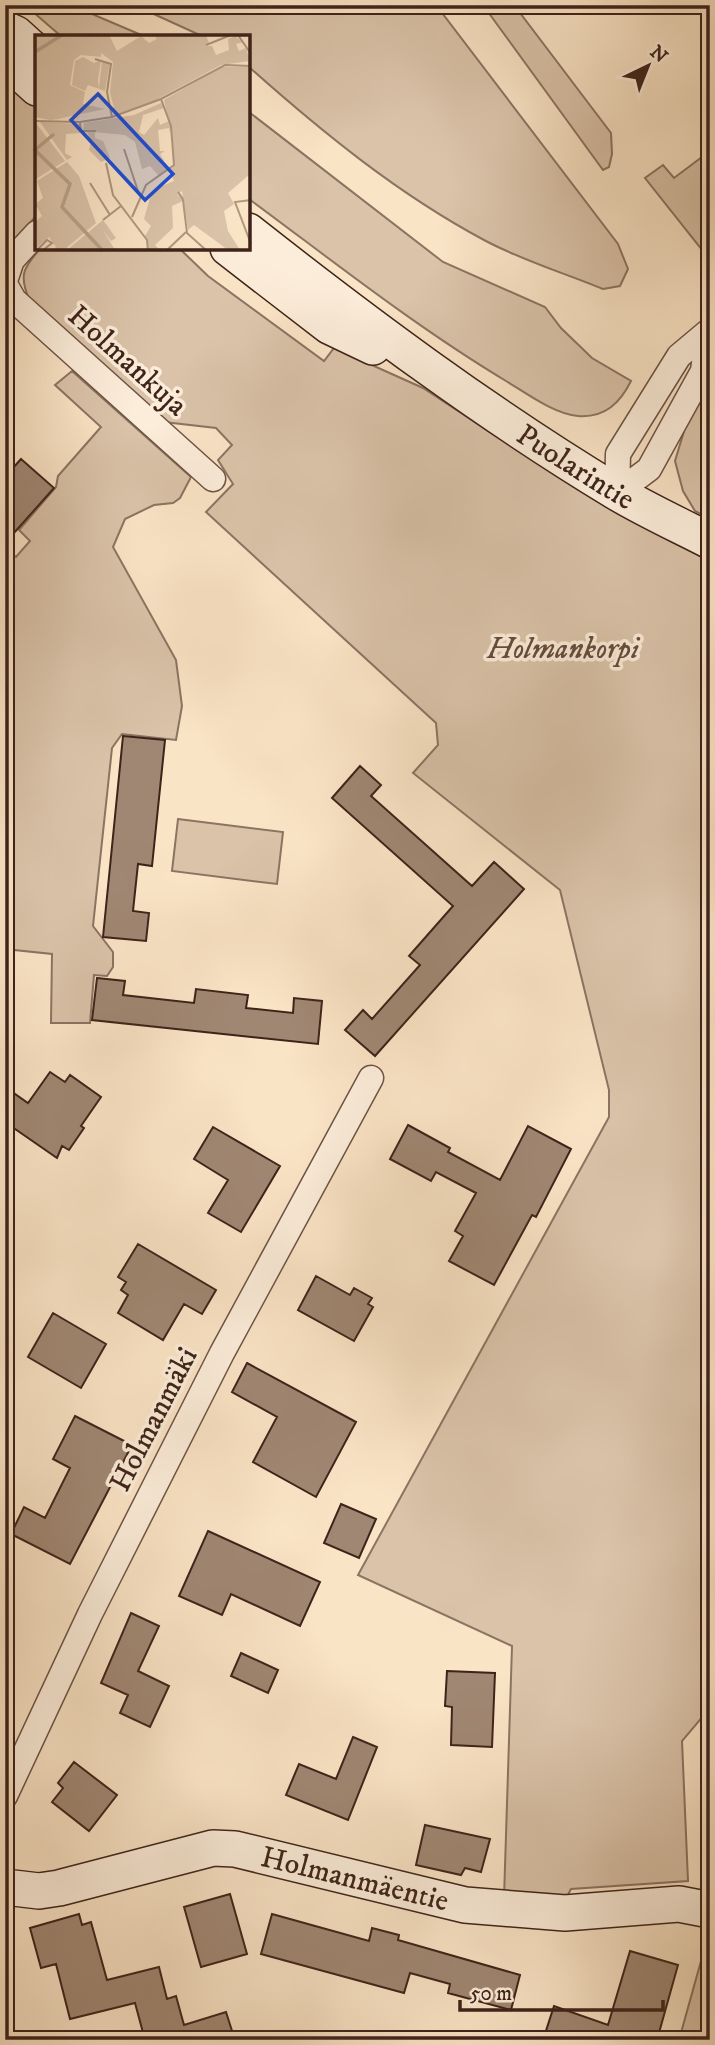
<svg xmlns="http://www.w3.org/2000/svg" width="715" height="2045" font-family="'IM FELL DW Pica',serif">
	<style>
		.green { fill: #dac3a9; stroke: #8c7362; stroke-width: 2 }
		.building { fill: #a08773; stroke: #3e231a; stroke-width: 2 }
		.lines { fill: none; stroke-linecap: round; stroke-linejoin: round }
		.street-casing { stroke: #6d5345; stroke-width: 27 }
		.secondary-casing { stroke: #3e231a; stroke-width: 38 }
		.street { stroke: #fcedda; stroke-width: 24 }
		.secondary { stroke: #fcedda; stroke-width: 35 }
		.labels { text-anchor: middle; stroke-width: 7; stroke-linejoin: round; paint-order: stroke }
		.street-label { font-size: 30px; fill: #3e231a; stroke: #fcedda }
		.park-label { font-size: 30px; font-style: italic; fill: #654b3e; stroke: #fcedda }
		.inset-river { fill: none; stroke: #baa28c; stroke-width: 3.5 }
		.inset-road { fill: none; stroke: #af9781; stroke-width: 2 }
		.view { fill: #1d4ed8; fill-opacity: 0.15; stroke: #1d4ed8; stroke-width: 3.5 }
		.inset-edge { fill: none; stroke: #3e231a; stroke-width: 3.5 }
	</style>
	<rect width="100%" height="100%" fill="#fae4c6"/>
	<filter id="stains"><feTurbulence type="fractalNoise" baseFrequency=".00286" numOctaves="4"/><feColorMatrix values="0 0 0 0 .2 0 0 0 0 .09 0 0 0 0 .02 0 0 0 .5 -.17"/></filter>
	<radialGradient id="worn" r=".72"><stop offset=".6" stop-color="#630" stop-opacity="0"/><stop offset="1" stop-color="#630" stop-opacity=".3"/></radialGradient>
	<!-- green -->
	<path class="green" d="M25 5H71L146 37H62Z
		M134 5H436L618 244 628 269 620 286 603 289C564 273 521 260 484 240 398 194 322 132 249 67L248 37H204Z
		M483 5H514L611 133 612 154 609 167 603 170Z
		M5 72 37 100V215L5 251Z
		M249 112 443 262 545 307 561 328 592 358 631 381C620 403 605 418 578 416 554 414 526 393 506 381 416 327 333 261 249 199Z
		M710 151V260L645 178 663 165 674 178Z
		M40 249H180L208 276 324 361 334 348 423 388 577 489 710 558V1708L682 1741 688 1881 571 1889 564 1902 504 1898 512 1646 358 1575 609 1117V1090L560 890 413 773 438 745 436 723 206 512 233 484 218 460 232 445 216 428 164 422 30 302C19 276 22 269 40 249Z
		M72 371 191 477 180 498 173 503 154 505 125 519 113 547 176 660 182 706 176 740 122 734 112 748 93 926 113 952V967L107 976 94 975 90 1023H51L52 954 5 949V553L8 551 16 557 30 541 19 530 56 487 58 476 101 427 55 385Z
		M710 380V519L695 511 683 491 675 461 688 418Z
		M178 819 283 832 277 884 172 871Z
		M710 1940V2040H679L706 1943Z"/>
	<!-- building -->
	<path class="building" d="M21 459 54 488 5 543V477Z
		M123 736 165 740 152 866 138 864 133 911 149 913 146 941 103 937Z
		M360 766 381 785 371 796 472 886 494 862 524 889 375 1056 345 1030 363 1010 372 1019 420 965 409 956 453 906 332 798Z
		M97 978 125 981 123 995 194 1003 196 989 248 995 246 1008 293 1013 294 998 322 1001 318 1044 92 1020Z
		M50 1072 65 1082 70 1075 101 1097 81 1126 84 1128 69 1150 62 1146 57 1158 5 1122V1087L28 1103Z
		M408 1125 450 1148 448 1152 500 1180 528 1126 571 1149 536 1217 532 1215 494 1285 449 1261 463 1236 455 1231 476 1193 436 1172 431 1181 390 1159Z
		M213 1127 280 1166 241 1232 208 1213 228 1180 194 1159Z
		M138 1244 216 1290 202 1314 184 1304 163 1340 118 1313 128 1295 121 1290 126 1282 118 1277Z
		M316 1276 350 1295 354 1288 372 1298 368 1304 373 1307 354 1341 298 1310Z
		M53 1313 106 1344 81 1388 28 1357Z
		M247 1363 356 1422 316 1497 253 1462 277 1417 232 1392Z
		M75 1416 132 1445 70 1564 11 1534 24 1507 45 1518 70 1468 53 1459Z
		M341 1504 376 1519 359 1558 324 1543Z
		M208 1531 320 1582 300 1626 231 1594 222 1615 179 1596Z
		M131 1613 159 1626 138 1671 169 1686 150 1727 120 1713 128 1695 101 1683Z
		M241 1653 278 1670 268 1693 231 1676Z
		M447 1671 495 1673 492 1747 451 1745 452 1707 445 1706Z
		M353 1737 377 1747 348 1820 286 1795 299 1764 336 1779Z
		M74 1762 117 1795 89 1831 52 1802 63 1788 58 1783Z
		M425 1825 490 1839 481 1872 465 1868 461 1875 416 1865Z
		M230 1894 247 1954 201 1967 184 1907Z
		M79 1914 82 1925 91 1922 107 1980 159 1967 167 1999 176 1996 184 2025 226 2012 233 2034 215 2040H145L135 2003 70 2019 56 1964 41 1968 30 1928Z
		M272 1914 369 1941 372 1928 399 1935 398 1940 520 1975 511 2010 448 1993 450 1984 410 1973 404 1993 261 1954Z
		M630 1951 678 1965 657 2040H543L554 2006 608 2025Z"/>
	<g class="lines">
		<!-- street casing -->
		<g class="street-casing">
			<path id="street" d="M5 281 12 260 37 233
				M5 284 14 300 213 479
				M617 493 618 454 679 356 710 330
				M617 493 649 469 703 371 708 332
				M5 1796 90 1614 222 1353 371 1078"/>
		</g>
		<!-- secondary casing -->
		<g class="secondary-casing">
			<g id="secondary">
				<path d="M5 29 16 34 37 53"/>
				<path d="M5 59 37 88"/>
				<path id="s1" d="M248 231C366 324 487 414 616 492 646 510 679 525 710 541"/>
				<path d="M228 248 329 326 373 347"/>
				<path id="s2" d="M5 1887 39 1891 59 1888 213 1848 235 1849 465 1905 565 1913 679 1904 710 1910"/>
			</g>
		</g>
		<!-- street -->
		<use href="#street" class="street"/>
		<!-- secondary -->
		<use href="#secondary" class="secondary"/>
	</g>
	<g class="labels">
		<!-- street labels -->
		<g class="street-label">
			<text transform="translate(128 360) rotate(42)" y="10">Holmankuja</text>
			<text dy="10" stroke="none"><textPath href="#s1" startOffset="404">Puolarintie</textPath></text>
			<text transform="translate(153 1419) rotate(-63)" y="10">Holmanmäki</text>
			<text dy="10" stroke="none"><textPath href="#s2" startOffset="359">Holmanmäentie</textPath></text>
		</g>
		<!-- park labels -->
		<g class="park-label">
			<text x="563" y="658">Holmankorpi</text>
		</g>
	</g>
	<!-- overview -->
	<g transform="translate(35 35)">
		<rect width="215" height="215" fill="#fae4c6"/>
		<path d="M0 0H74L82 16 106 1 114 8 122 4 119 0H171L174 8 171 11H177L181 20 194 15 193 4 200 1 208 7 201 9 204 16 211 13 215 26 186 30 119 66 81 80 75 58 78 27 66 18V22L46 20 39 25 35 50 50 57 48 69 70 74 22 84 74 79 15 85 0 82ZM48 22 59 28 66 25 63 45 64 53 67 26 75 27 70 56 53 50 50 56 37 50 40 26ZM186 32H215V139L193 158 199 169 189 176 193 196 205 215H193L159 190 153 195 147 156 142 159 148 166 137 171 138 193 120 210 125 215H114L110 201 116 191 109 184 115 163 122 153 139 146 134 135 138 132V107L129 65ZM126 68 129 73 108 80 104 97 109 100 123 83 125 90 134 86 136 103 134 93 123 95 125 116H130L125 119 129 126 125 128 131 134 124 141 115 131 107 134 100 107 90 100 48 96 49 88 99 80ZM0 87 30 126 1 144 0 143ZM5 87 45 89V98L31 99 30 118 37 122 32 125ZM60 97V103L68 106 75 123 66 127 54 115 56 106 52 97ZM32 127 44 141 61 188 29 215H18L21 212 14 202 0 214V187L7 181 0 169 8 163 2 146ZM68 185 81 203 76 206 68 195 80 215 31 216Z" fill="#dac3a9"/>
		<path class="inset-river" d="M0 17 27 0M19 99 0 115 35 149 27 172 68 216"/>
		<path class="inset-road" d="M203 0 216 19M171 10 196 0M60 24 76 29 72 57 77 82M0 86 45 87 77 82 126 64 190 30 216 31M45 88 46 96H61M89 114 104 159M71 128 78 160 112 205 113 216M55 148 75 180M148 164 143 157 148 165 152 198 172 216M216 165 200 167 216 209M97 182 111 150 139 130 136 91 126 64M68 185 86 171M1 216 12 205 17 208 7 216M131 216 151 197"/>
		<path class="view" d="M63 59 138 139 110 165 36 85Z"/>
		<rect width="215" height="215" class="inset-edge"/>
	</g>
	<!-- margin -->
	<rect width="715" height="2045" fill="none" stroke="#fae4c6" stroke-width="28"/>
	<rect x="7" y="7" width="701" height="2031" fill="none" stroke="#3e231a" stroke-width="3.5"/>
	<rect x="14" y="14" width="687" height="2017" fill="none" stroke="#3e231a" stroke-width="2"/>
	<!-- north arrow -->
	<g transform="translate(648 66) rotate(43)" stroke="#fcedda" stroke-width="5" paint-order="stroke">
	<path d="M0-5L12 26L0 18L-12 26Z" fill="#3e231a"/>
	<text y="-10" font-size="19" font-weight="bold" text-anchor="middle" fill="#3e231a">N</text>
	</g>
	<!-- scale -->
	<path d="M460 2000v10h203v-10" fill="none" stroke="#3e231a" stroke-width="3.5"/>
	<text x="470" y="2000" font-size="21" fill="#3e231a" stroke="#fcedda" stroke-width="5" paint-order="stroke">50 m</text>
	<rect width="100%" height="100%" filter="url(#stains)"/>
	<rect width="100%" height="100%" fill="url(#worn)"/>
</svg>
